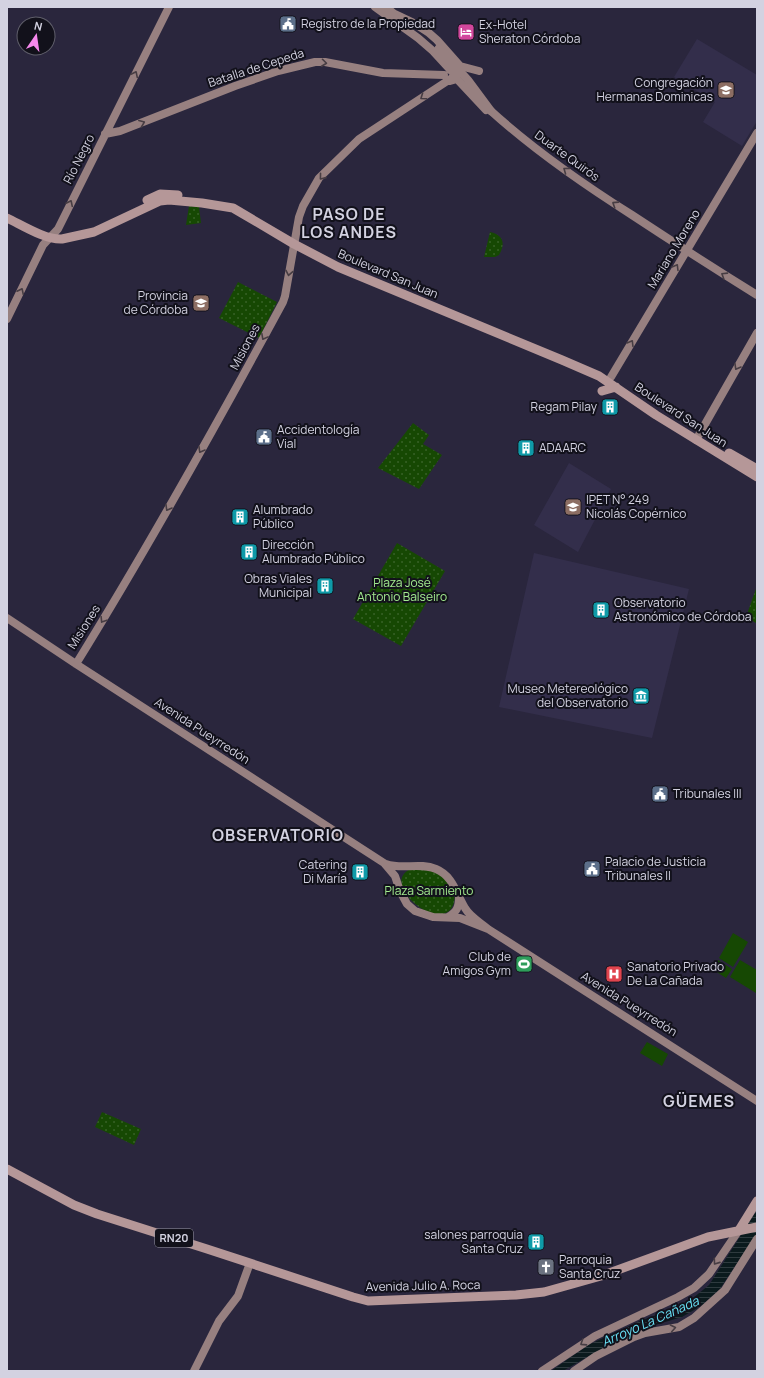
<svg xmlns="http://www.w3.org/2000/svg" width="764" height="1378" font-family="Manrope,sans-serif">
	<style>
		.built { fill: #332e4b }
		.park { fill: url(#park-dots) }
		.garden { fill: #164803 }
		.water { fill: url(#water-rules) }
		.lines { fill: none; stroke-linecap: round; stroke-linejoin: round }
		.secondary { stroke: #978080; stroke-width: 8 }
		.primary { stroke: #b59798; stroke-width: 9 }
		.secondary-bridge { stroke: #978080; stroke-width: 8 }
		.oneway { stroke: #473d43 }
		.labels { text-anchor: middle; stroke-width: 4; stroke-linejoin: round; paint-order: stroke }
		.shield { fill: #12111b; stroke: #9998a6; stroke-width: 1 }
		.shield-label { font-size: 11px; font-weight: bold; fill: #d3d2e1 }
		.poi-label { font-size: 12px; fill: #d3d2e1; stroke: #12111b; text-anchor: start }
		.street-label { font-size: 12px; fill: #d3d2e1; stroke: #12111b }
		.park-label { font-size: 12px; fill: #a2ea8f; stroke: #12111b }
		.water-label { font-size: 13px; font-style: italic; fill: #68e2f6; stroke: #12111b }
		.district-label { font-size: 16px; font-weight: bold; letter-spacing: 1px; fill: #d3d2e1; stroke: #12111b }
	</style>
	<defs>
		<pattern id="park-dots" width="8" height="8" patternUnits="userSpaceOnUse"><rect width="8" height="8" fill="#164803"/><path d="M2 2h.1M6 6h.1" fill="none" stroke="#376227" stroke-width="1.8" stroke-linecap="round"/></pattern>
		<pattern id="water-rules" width="6" height="5" patternUnits="userSpaceOnUse"><rect width="6" height="5" fill="#0b1a1d"/><path d="M0 2.5h6" fill="none" stroke="#2e3a3e"/></pattern>
	</defs>
	<rect width="100%" height="100%" fill="#2a263d"/>
	<!-- built -->
	<path class="built" d="M697 39 757 75V121L742 146 703 122 715 102 674 77Z
		M569 463 611 489 578 552 534 525Z
		M534 553 689 589 652 738 499 707Z"/>
	<!-- park -->
	<path class="park" d="M189 206 199 207 201 223 186 225Z
		M490 232C503 235 506 243 499 255L495 257H484Z
		M238 282 277 302 259 338 219 318Z
		M413 423 429 435 423 444 442 455 419 489 378 468Z
		M397 543 445 571 401 646 353 619Z
		M757 586V623H756L746 617Z
		M416 867C423 869 433 870 440 874 451 881 461 900 449 911 446 913 442 915 438 915 417 913 381 877 416 867Z
		M102 1112 141 1129 134 1145 95 1127Z"/>
	<!-- garden -->
	<path class="garden" d="M733 933 748 942 733 967 719 958Z
		M718 960 732 969 726 978 712 969Z
		M740 960 757 970V990L756 993 730 977Z
		M647 1042 668 1054 662 1066 640 1053Z"/>
	<!-- water -->
	<path class="water" d="M757 1210V1233L720 1289 701 1306 682 1317 652 1326 620 1339 594 1353 563 1371H551L588 1345 640 1321 675 1308 693 1298 709 1285Z"/>
	<g class="lines">
		<!-- secondary -->
		<path class="secondary" d="M375 7 418 38 433 51 456 76
			M386 7 397 16
			M393 13 412 22 429 33 437 40 460 66 479 71
			M450 81 457 79 486 110
			M491 111C534 150 583 184 632 215 673 242 715 269 757 295
			M105 134 120 131 235 86 278 71 315 62H325L383 73 444 75
			M7 319 43 245 58 229 169 7
			M611 377 757 133
			M696 440 757 333
			M7 618 76 664 384 863 395 876 400 891 407 904 415 911 433 917 460 918 488 929
			M76 664C149 546 217 424 283 302L285 296 299 217 303 206 319 178 359 139 458 74 459 70 457 65
			M386 864C403 870 419 862 436 869 453 876 456 893 465 908 470 917 480 922 488 929L757 1101
			M448 917C457 912 459 907 459 897
			M194 1371 219 1321 238 1296 250 1263
			M542 1371 595 1336 678 1297 694 1288 709 1274 739 1230
			M574 1371 596 1356 634 1337 645 1333 679 1327 694 1318 725 1290 757 1239"/>
		<!-- primary -->
		<path class="primary" d="M147 200 160 194 178 195
			M7 218C22 225 45 240 62 239L94 232 160 201 169 200 202 203 233 208 294 244 338 267 562 360 599 376 656 415 757 477
			M602 391 616 387
			M729 453 757 469
			M7 1169 74 1205 97 1214 207 1249 353 1297 368 1301 516 1295 544 1292 601 1276 708 1237 757 1227
			M739 1230 757 1201"/>
		<!-- secondary-bridge -->
		<path class="secondary-bridge" d="M439 48 468 80 491 111"/>
	</g>
	<!-- one-way arrows -->
	<defs><path id="oneway-chevron" d="M-2-3.5L2.5 0L-2 3.5" fill="none" stroke-width="1.6" stroke-linecap="round" stroke-linejoin="round"/></defs>
	<g class="oneway">
		<use href="#oneway-chevron" transform="translate(324 63) rotate(7)"/>
		<use href="#oneway-chevron" transform="translate(135 74) rotate(-64)"/>
		<use href="#oneway-chevron" transform="translate(423 97) rotate(145)"/>
		<use href="#oneway-chevron" transform="translate(142 123) rotate(-22)"/>
		<use href="#oneway-chevron" transform="translate(566 170) rotate(-144)"/>
		<use href="#oneway-chevron" transform="translate(322 177) rotate(129)"/>
		<use href="#oneway-chevron" transform="translate(70 203) rotate(-64)"/>
		<use href="#oneway-chevron" transform="translate(615 204) rotate(-147)"/>
		<use href="#oneway-chevron" transform="translate(676 267) rotate(-59)"/>
		<use href="#oneway-chevron" transform="translate(289 273) rotate(101)"/>
		<use href="#oneway-chevron" transform="translate(724 275) rotate(-148)"/>
		<use href="#oneway-chevron" transform="translate(21 291) rotate(-64)"/>
		<use href="#oneway-chevron" transform="translate(264 337) rotate(118)"/>
		<use href="#oneway-chevron" transform="translate(631 343) rotate(-59)"/>
		<use href="#oneway-chevron" transform="translate(737 367) rotate(120)"/>
		<use href="#oneway-chevron" transform="translate(201 450) rotate(120)"/>
		<use href="#oneway-chevron" transform="translate(168 508) rotate(120)"/>
		<use href="#oneway-chevron" transform="translate(103 620) rotate(122)"/>
		<use href="#oneway-chevron" transform="translate(716 1262) rotate(125)"/>
		<use href="#oneway-chevron" transform="translate(673 1328) rotate(-11)"/>
		<use href="#oneway-chevron" transform="translate(583 1343) rotate(147)"/>
	</g>
	<!-- icons -->
	<defs>
		<g id="civic-square" transform="scale(0.9)"><rect x="-9" y="-9" width="18" height="18" rx="4" fill="#5c6f8a" stroke="#12111b"/><path d="M-.6-6.5H3V-4.5H.6V-3L4-1V1h2V6H-6V1h2V-1L-.6-3ZM-1.2 2.5V6h2.4V2.5Z" fill="#fff"/></g>
		<g id="hotel-square" transform="scale(0.9)"><rect x="-9" y="-9" width="18" height="18" rx="4" fill="#d1479c" stroke="#12111b"/><path d="M-6-4.5h1.5V1H6V5H4.5V3h-9V5H-6ZM-4 0a1.8 1.8 0 1 1 3.6 0ZM.5 0V-2.5h3Q6-2.5 6 0Z" fill="#fff"/></g>
		<g id="school-square" transform="scale(0.9)"><rect x="-9" y="-9" width="18" height="18" rx="4" fill="#8d6e63" stroke="#12111b"/><path d="M0-5L7-2L0 1L-7-2ZM-4 1L0 2.5L4 1V4Q0 6-4 4Z" fill="#fff"/></g>
		<g id="building-square" transform="scale(0.9)"><rect x="-9" y="-9" width="18" height="18" rx="4" fill="#0f9aa8" stroke="#12111b"/><path d="M-4-6H4V6H1V3H-1V6H-4ZM-2.5-4.3h1.7v1.8h-1.7ZM.8-4.3h1.7v1.8H.8ZM-2.5-1h1.7V.8h-1.7ZM.8-1h1.7V.8H.8Z" fill="#fff"/></g>
		<g id="museum-square" transform="scale(0.9)"><rect x="-9" y="-9" width="18" height="18" rx="4" fill="#0f9aa8" stroke="#12111b"/><path d="M0-6L6-3V-2H-6V-3ZM-5-1h2V3h-2ZM-1-1h2V3h-2ZM3-1h2V3H3ZM-6 4H6V6H-6Z" fill="#fff"/></g>
		<g id="stadium-square" transform="scale(0.9)"><rect x="-9" y="-9" width="18" height="18" rx="4" fill="#2e9e5b" stroke="#12111b"/><path d="M0-5a6.5 5 0 1 0 0 10a6.5 5 0 1 0 0-10ZM-3.5-1.8h7v3.6h-7Z" fill="#fff"/></g>
		<g id="hospital-square" transform="scale(0.9)"><rect x="-9" y="-9" width="18" height="18" rx="4" fill="#e0444e" stroke="#12111b"/><path d="M-5-5h3v3.5h4V-5h3V5h-3V1.5h-4V5h-3Z" fill="#fff"/></g>
		<g id="church-square" transform="scale(0.9)"><rect x="-9" y="-9" width="18" height="18" rx="4" fill="#6b7280" stroke="#12111b"/><path d="M-1.2-6h2.4v3.5h3.3v2.4h-3.3V6h-2.4V-.1h-3.3v-2.4h3.3Z" fill="#fff"/></g>
	</defs>
	<g fill-rule="evenodd">
		<use href="#civic-square" x="288" y="24"/>
		<use href="#hotel-square" x="466" y="32"/>
		<use href="#school-square" x="726" y="90"/>
		<use href="#school-square" x="201" y="303"/>
		<use href="#building-square" x="610" y="407"/>
		<use href="#civic-square" x="264" y="437"/>
		<use href="#building-square" x="526" y="448"/>
		<use href="#school-square" x="573" y="507"/>
		<use href="#building-square" x="240" y="517"/>
		<use href="#building-square" x="249" y="552"/>
		<use href="#building-square" x="325" y="586"/>
		<use href="#building-square" x="601" y="610"/>
		<use href="#museum-square" x="641" y="696"/>
		<use href="#civic-square" x="660" y="794"/>
		<use href="#civic-square" x="592" y="869"/>
		<use href="#building-square" x="360" y="872"/>
		<use href="#stadium-square" x="524" y="964"/>
		<use href="#hospital-square" x="614" y="974"/>
		<use href="#building-square" x="536" y="1242"/>
		<use href="#church-square" x="546" y="1267"/>
	</g>
	<g class="labels">
		<!-- shield labels -->
		<rect class="shield" x="155" y="1229" width="38" height="18" rx="3"/>
		<g class="shield-label">
			<text x="174" y="1242">RN20</text>
		</g>
		<!-- poi labels -->
		<g class="poi-label">
			<text x="301" y="28">Registro de la Propiedad</text>
			<text x="479" y="29">Ex-Hotel<tspan x="479" dy="14">Sheraton Córdoba</tspan></text>
			<text x="713" y="87" text-anchor="end">Congregación<tspan x="713" dy="14">Hermanas Dominicas</tspan></text>
			<text x="188" y="300" text-anchor="end">Provincia<tspan x="188" dy="14">de Córdoba</tspan></text>
			<text x="597" y="411" text-anchor="end">Regam Pilay</text>
			<text x="277" y="434">Accidentología<tspan x="277" dy="14">Vial</tspan></text>
			<text x="539" y="452">ADAARC</text>
			<text x="586" y="504">IPET N° 249<tspan x="586" dy="14">Nicolás Copérnico</tspan></text>
			<text x="253" y="514">Alumbrado<tspan x="253" dy="14">Público</tspan></text>
			<text x="262" y="549">Dirección<tspan x="262" dy="14">Alumbrado Público</tspan></text>
			<text x="312" y="583" text-anchor="end">Obras Viales<tspan x="312" dy="14">Municipal</tspan></text>
			<text x="614" y="607">Observatorio<tspan x="614" dy="14">Astronómico de Córdoba</tspan></text>
			<text x="628" y="693" text-anchor="end">Museo Metereológico<tspan x="628" dy="14">del Observatorio</tspan></text>
			<text x="673" y="798">Tribunales III</text>
			<text x="605" y="866">Palacio de Justicia<tspan x="605" dy="14">Tribunales II</tspan></text>
			<text x="347" y="869" text-anchor="end">Catering<tspan x="347" dy="14">Di María</tspan></text>
			<text x="511" y="961" text-anchor="end">Club de<tspan x="511" dy="14">Amigos Gym</tspan></text>
			<text x="627" y="971">Sanatorio Privado<tspan x="627" dy="14">De La Cañada</tspan></text>
			<text x="523" y="1239" text-anchor="end">salones parroquia<tspan x="523" dy="14">Santa Cruz</tspan></text>
			<text x="559" y="1264">Parroquia<tspan x="559" dy="14">Santa Cruz</tspan></text>
		</g>
		<!-- street labels -->
		<g class="street-label">
			<text transform="translate(256 68) rotate(-18)" y="4">Batalla de Cepeda</text>
			<text transform="translate(567 156) rotate(36)" y="4">Duarte Quirós</text>
			<text transform="translate(79 159) rotate(-63)" y="4">Río Negro</text>
			<text transform="translate(674 249) rotate(-59)" y="4">Mariano Moreno</text>
			<text transform="translate(388 274) rotate(23)" y="4">Boulevard San Juan</text>
			<text transform="translate(245 347) rotate(-62)" y="4">Misiones</text>
			<text transform="translate(681 415) rotate(33)" y="4">Boulevard San Juan</text>
			<text transform="translate(84 627) rotate(-58)" y="4">Misiones</text>
			<text transform="translate(202 731) rotate(33)" y="4">Avenida Pueyrredón</text>
			<text transform="translate(629 1004) rotate(32)" y="4">Avenida Pueyrredón</text>
			<text transform="translate(423 1286) rotate(-1)" y="4">Avenida Julio A. Roca</text>
		</g>
		<!-- park labels -->
		<g class="park-label">
			<text x="402" y="587">Plaza José<tspan x="402" dy="14">Antonio Balseiro</tspan></text>
			<text x="429" y="895">Plaza Sarmiento</text>
		</g>
		<!-- water labels -->
		<g class="water-label">
			<text transform="translate(650 1321) rotate(-24)" y="5">Arroyo La Cañada</text>
		</g>
		<!-- district labels -->
		<g class="district-label">
			<text x="349" y="220">PASO DE<tspan x="349" dy="18">LOS ANDES</tspan></text>
			<text x="278" y="841">OBSERVATORIO</text>
			<text x="699" y="1107">GÜEMES</text>
		</g>
	</g>
	<!-- border -->
	<rect width="764" height="1378" fill="none" stroke="#d3d2e1" stroke-width="16"/>
	<!-- north arrow -->
	<g transform="translate(36 36) rotate(13)"><circle r="19" fill="#12111b" stroke="#5f5e6a"/>
	<path d="M0-3L7 15L0 10L-7 15Z" fill="#f688ed"/>
	<text y="-6" font-size="11" font-weight="bold" text-anchor="middle" fill="#d3d2e1">N</text>
	</g>
</svg>
